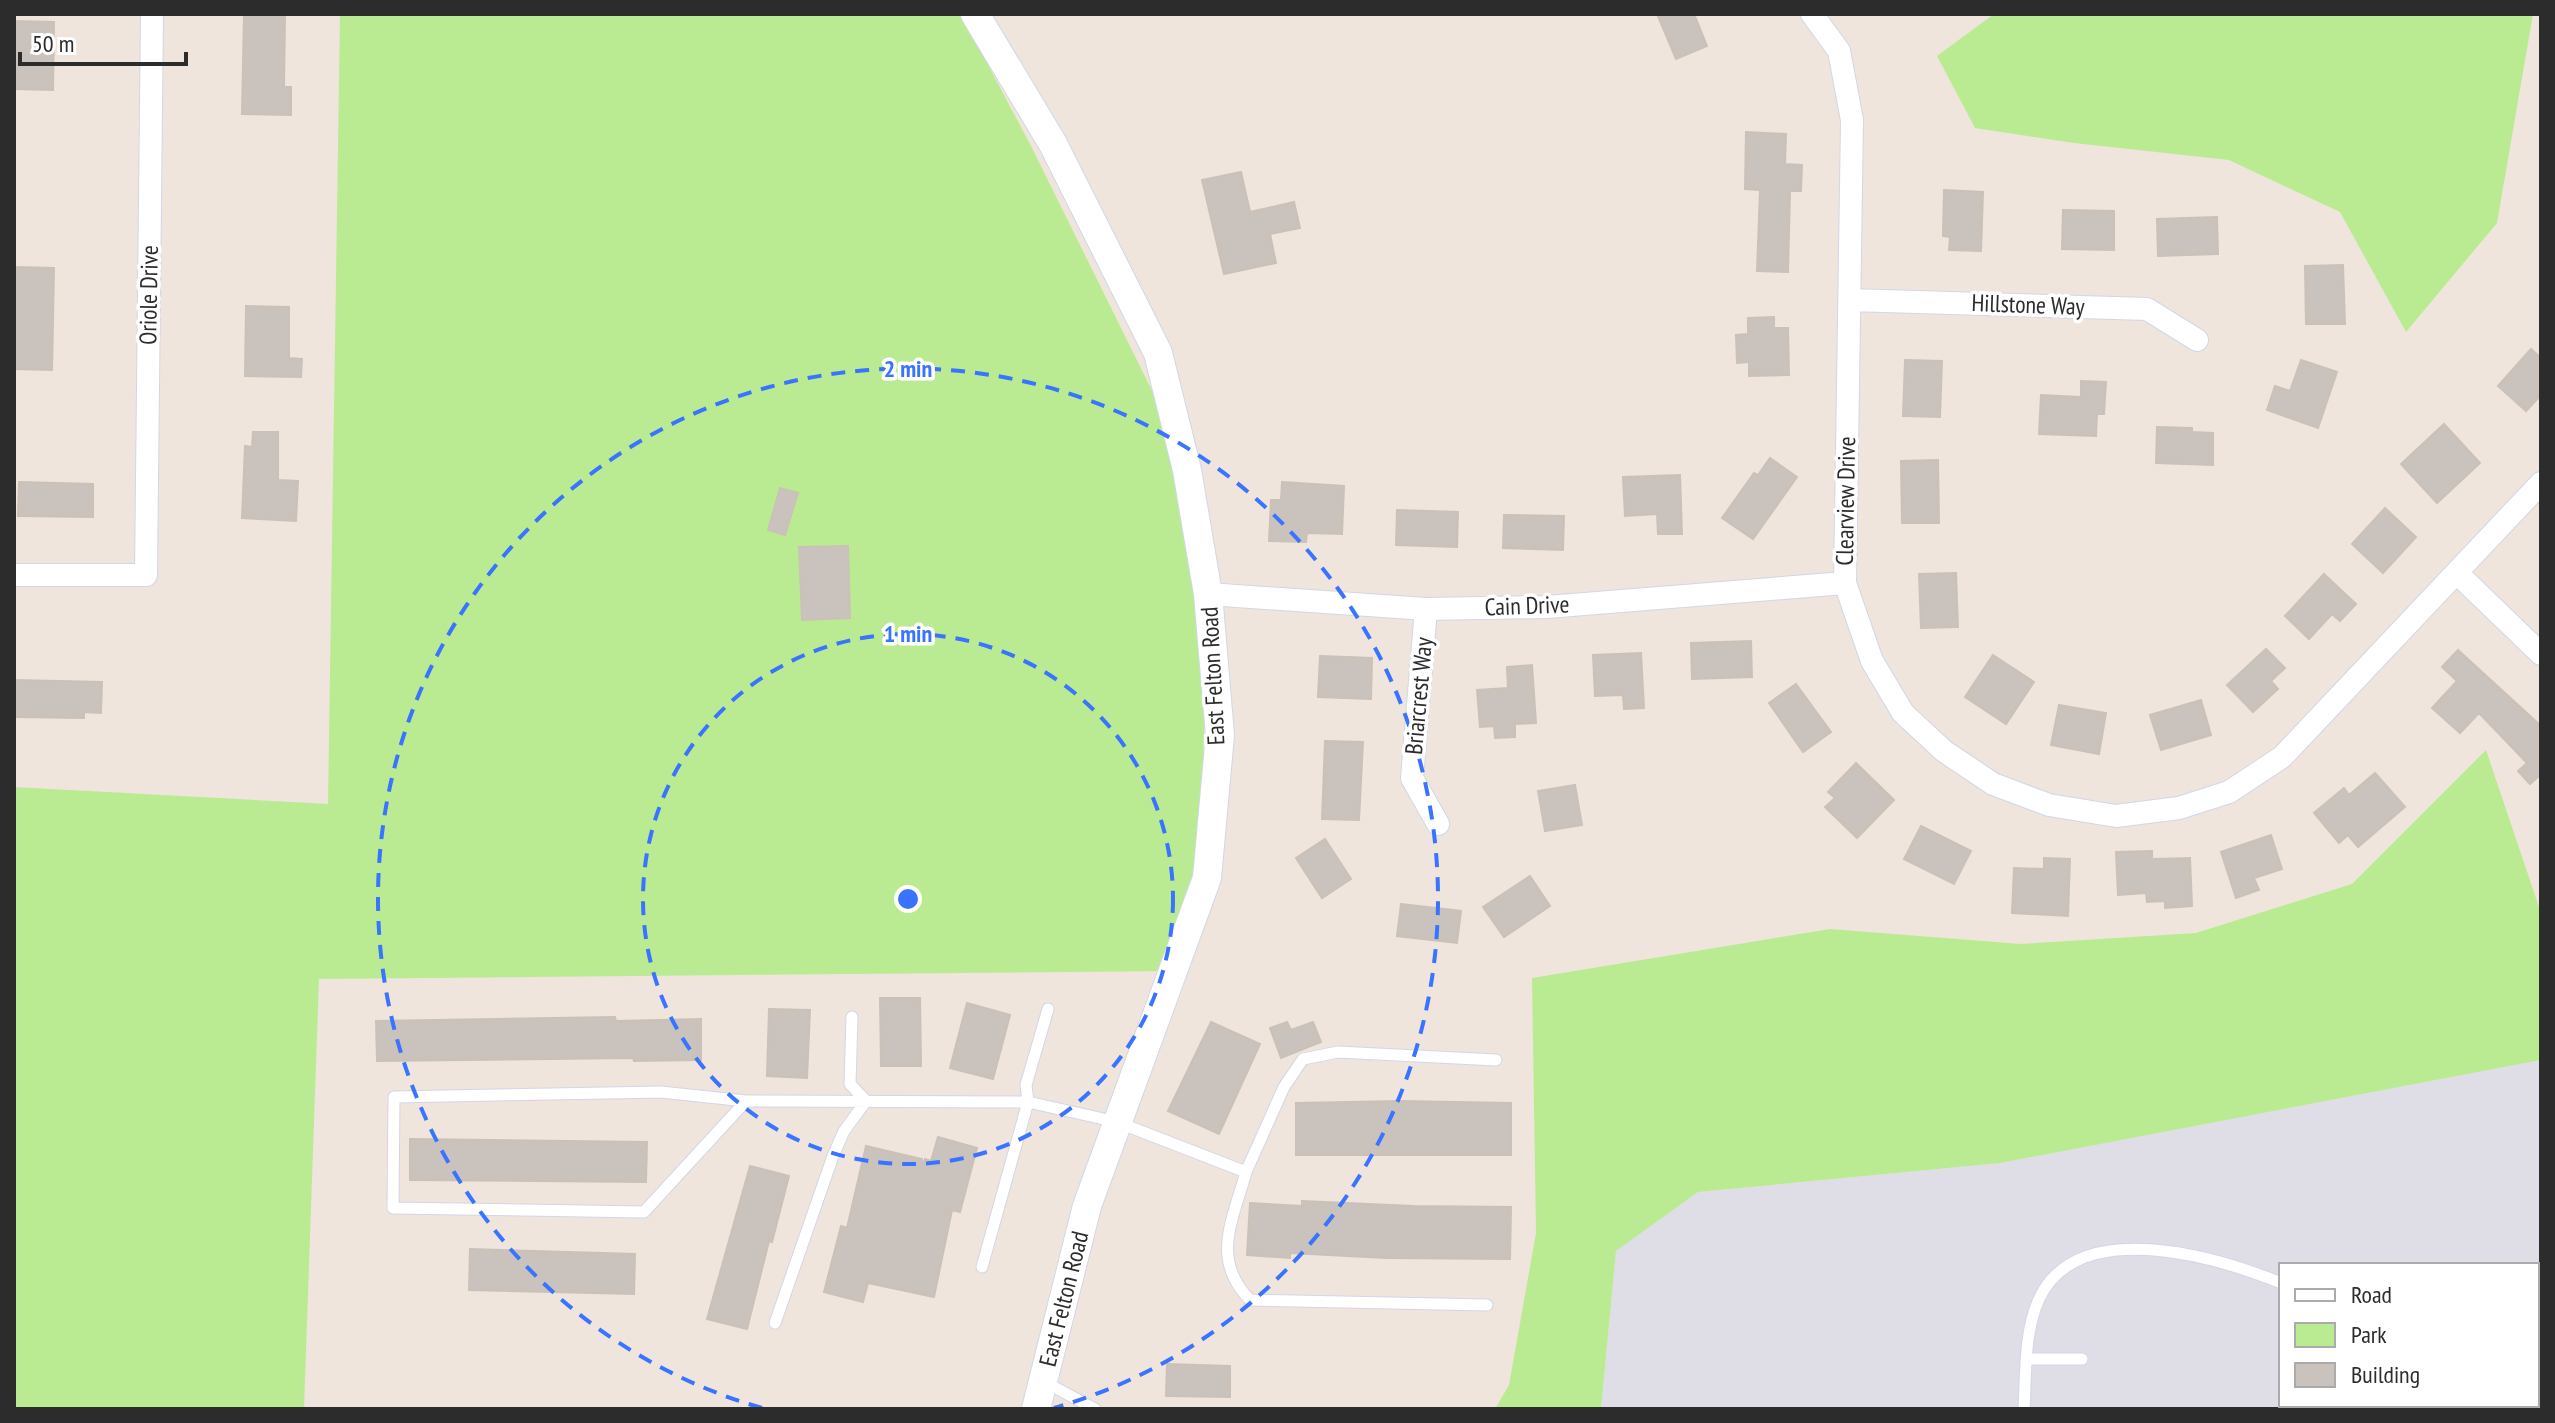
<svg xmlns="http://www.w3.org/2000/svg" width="2555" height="1423" font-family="'PT Sans Narrow',sans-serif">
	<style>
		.industrial { fill: #dfdee7; fill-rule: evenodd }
		.green { fill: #baeb93 }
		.building { fill: #cac2bc; stroke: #cbc1b6; stroke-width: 2 }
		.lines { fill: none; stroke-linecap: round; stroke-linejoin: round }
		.service-casing { stroke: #d1d7e6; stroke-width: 13 }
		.minor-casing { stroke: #d1d7e6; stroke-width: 24 }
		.tertiary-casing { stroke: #d1d7e6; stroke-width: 30 }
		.service { stroke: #fff; stroke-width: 11 }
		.minor { stroke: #fff; stroke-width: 22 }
		.tertiary { stroke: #fff; stroke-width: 28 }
		.ring { fill: none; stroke: #3973ff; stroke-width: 4; stroke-dasharray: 14 10 }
		.labels { text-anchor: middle; stroke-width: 7; stroke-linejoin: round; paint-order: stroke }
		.street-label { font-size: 24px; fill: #2c2c2c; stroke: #fff }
		.centre { fill: #3973ff; stroke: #fff; stroke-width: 4 }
		.ring-label { font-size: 24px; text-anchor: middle; font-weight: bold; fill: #3973ff; stroke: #fff; stroke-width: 7; stroke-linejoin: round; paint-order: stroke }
	</style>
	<rect width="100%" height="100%" fill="#efe5dc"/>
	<!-- industrial -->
	<path class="industrial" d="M2541 1060V1409H1601L1616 1251 1698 1192 2000 1163ZM2281 1265H2537V1405H2281Z"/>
	<!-- green -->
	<path class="green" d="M340 14H961L1031 146 1172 431 1208 594 1200 866 1172 971 319 979 304 1409H14V787L328 804Z
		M1994 14H2533L2497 223 2406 332 2340 212 2229 160 2074 143 1975 128 1937 56Z
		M2486 750 2541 913V1060L2000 1163 1698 1192 1616 1251 1601 1409H1495L1509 1385 1536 1233 1532 978 1830 929 2021 944 2196 933 2352 884Z"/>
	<!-- building -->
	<path class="building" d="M244 14H285L284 87H291V115L242 114Z
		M1657 14H1694L1707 46 1676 59Z
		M14 21 54 22 53 90 14 89Z
		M1746 132 1786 134 1785 164 1802 165 1801 191H1790L1788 272 1757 271 1760 190 1745 189Z
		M1241 172 1250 212 1294 202 1300 228 1270 234 1276 263 1224 274 1202 180Z
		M1944 190 1983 192 1981 251 1949 250 1950 237 1943 236Z
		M2063 210 2114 211V250L2062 249Z
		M2217 217 2218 254 2158 256 2157 219Z
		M2343 265 2345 324H2306L2305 266Z
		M14 267 54 268 52 370 14 369Z
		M246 306 289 307V358L302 359 301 377 245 376Z
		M1774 317V328H1788L1789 375 1749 376V362L1737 363 1736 335 1748 334V318Z
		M2531 349 2541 358V395L2526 411 2498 386Z
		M1905 360 1942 361 1940 417 1903 416Z
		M2301 360 2337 372 2318 428 2267 410 2275 386 2290 391Z
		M2081 381 2106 382 2104 414H2097L2096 436 2039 434 2041 395 2081 397Z
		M2444 424 2480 463 2437 503 2401 464Z
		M2157 427 2192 428V432L2213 433V465L2156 463Z
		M253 432H278V480L298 481 296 521 242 518 245 446 252 447Z
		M1770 458 1797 477 1753 539 1722 518 1754 473 1758 475Z
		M1938 460 1939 523H1902L1901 461Z
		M1680 475 1682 534H1658L1657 514 1625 516 1623 477Z
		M19 482 93 484V517L18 516Z
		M1282 482 1344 486 1342 534 1307 533 1306 542 1269 541 1271 500H1281Z
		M780 488 798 493 785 535 768 530Z
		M2385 508 2416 537 2383 573 2352 544Z
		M1397 510 1458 512 1457 547 1396 545Z
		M1504 515 1564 516 1563 550 1503 548Z
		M848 546 850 618 802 620 799 547Z
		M1956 573 1958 627 1921 628 1919 574Z
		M2324 574 2356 604 2340 621 2332 614 2309 639 2285 616Z
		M1751 641 1752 677 1692 679 1691 643Z
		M2266 649 2285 668 2271 681 2278 689 2253 712 2227 685Z
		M2458 650 2541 726V778L2539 776 2530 784 2518 771 2527 763 2479 713 2460 733 2432 708 2457 681 2442 667Z
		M1641 653 1644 708 1624 709 1623 695 1595 696 1593 655Z
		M1993 655 2034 682 2006 724 1965 697Z
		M1320 656 1372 658 1371 699 1318 697Z
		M1532 665 1536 723 1515 724V737L1495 738 1494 726 1480 727 1477 690 1508 688 1507 667Z
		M14 680 102 682 101 713 84 712V718L14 717Z
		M1796 684 1831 732 1803 752 1769 703Z
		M2201 700 2211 735 2161 750 2150 715Z
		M2059 705 2106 713 2099 754 2051 745Z
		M1325 741 1363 742 1359 820 1322 819Z
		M1856 763 1894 800 1857 838 1825 807 1835 798 1828 792Z
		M2375 773 2405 807 2358 847 2348 835 2339 843 2314 813 2344 788 2349 795Z
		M1575 785 1582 825 1545 831 1538 791Z
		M1921 826 1971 851 1954 884 1904 859Z
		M2271 835 2282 869 2254 878 2259 890 2236 898 2221 852Z
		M1325 839 1351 879 1322 898 1296 858Z
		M2152 851V859L2190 858 2192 906 2165 908V901L2147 902 2146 893 2118 895 2116 852Z
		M2044 858 2070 859 2068 916 2012 913 2014 868 2044 869Z
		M1530 876 1550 906 1504 937 1483 907Z
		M1401 904 1461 911 1457 943 1397 936Z
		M880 998H920L921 1066H881Z
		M967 1003 1010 1015 993 1079 950 1068Z
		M769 1009 810 1010 807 1078 767 1076Z
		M615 1017 616 1021 701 1019V1060L634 1061 633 1058 377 1061 376 1021Z
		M1211 1022 1260 1044 1219 1134 1168 1111Z
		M1287 1022 1291 1030 1313 1022 1321 1042 1281 1058 1270 1028Z
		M1401 1101 1511 1103V1155H1296V1103Z
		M938 1137 977 1148 960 1212 952 1210 934 1297 868 1283 863 1302 824 1292 841 1226 847 1228 866 1146 922 1159 924 1166 925 1159 931 1161Z
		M410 1139 647 1142 646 1182 410 1180Z
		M750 1166 789 1176 772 1242 769 1241 747 1329 707 1319Z
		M1302 1201 1413 1206 1511 1207 1510 1259 1386 1258 1290 1253V1258L1247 1255 1250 1203 1302 1206Z
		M470 1249 635 1254 634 1294 469 1290Z
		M1167 1364 1230 1366V1397L1166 1396Z"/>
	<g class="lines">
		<!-- service casing -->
		<g class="service-casing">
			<path id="service" d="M746 1101 644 1212 393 1208 394 1097 661 1092 746 1101 1028 1102 1117 1122 1246 1172C1233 1220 1210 1259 1250 1300L1487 1305
				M1246 1172 1284 1087 1303 1059 1338 1052 1496 1060
				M982 1267 1028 1102 1026 1085 1048 1009
				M775 1323 833 1156 844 1131 866 1101 850 1084 852 1017
				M2027 1359H2082
				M1043 1381 1095 1409
				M2024 1409C2026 1374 2024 1332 2039 1299 2078 1215 2217 1257 2281 1283"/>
		</g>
		<!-- minor casing -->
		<g class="minor-casing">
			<path id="minor" d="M1812 14 1839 51 1852 120 1845 583 1872 661 1903 713 1944 751 1993 784 2049 805 2116 816 2179 808 2229 792 2282 757 2541 483
				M1850 300 2147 309 2197 340
				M2457 573 2541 654
				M14 575H146L152 14
				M1208 594 1426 609 1547 607 1845 583
				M1426 609 1412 778 1438 824"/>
		</g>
		<!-- tertiary casing -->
		<g class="tertiary-casing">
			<path id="tertiary" d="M975 14 1053 144 1158 353 1187 470 1208 594 1220 735 1207 878 1087 1206 1036 1409"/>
		</g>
		<!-- service -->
		<use href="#service" class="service"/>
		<!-- minor -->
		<use href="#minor" class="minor"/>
		<!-- tertiary -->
		<use href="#tertiary" class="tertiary"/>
	</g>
	<!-- distance rings -->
	<g class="ring">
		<circle cx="908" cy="899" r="265"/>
		<path d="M762 1408A530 530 0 1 1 1054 1408"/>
	</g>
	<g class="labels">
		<!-- street labels -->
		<g class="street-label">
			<text transform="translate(149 295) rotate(-89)" y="8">Oriole Drive</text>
			<text transform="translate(2028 305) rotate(2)" y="8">Hillstone Way</text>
			<text transform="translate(1846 501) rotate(-89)" y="8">Clearview Drive</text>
			<text transform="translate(1527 606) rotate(-2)" y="8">Cain Drive</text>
			<text transform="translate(1213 676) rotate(-93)" y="8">East Felton Road</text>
			<text transform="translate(1419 696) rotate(-85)" y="8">Briarcrest Way</text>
			<text transform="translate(1064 1299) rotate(-76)" y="8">East Felton Road</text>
		</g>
	</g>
	<circle cx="908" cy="899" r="12" class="centre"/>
	<g class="ring-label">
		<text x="908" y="377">2 min</text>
		<text x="908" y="642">1 min</text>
	</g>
	<!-- border -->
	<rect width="2555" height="1423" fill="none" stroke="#2c2c2c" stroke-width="32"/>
	<!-- legend -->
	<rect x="2279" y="1263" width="260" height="144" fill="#ffffff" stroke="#ababab" stroke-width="2"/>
	<rect x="2295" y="1289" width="40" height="12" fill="#ffffff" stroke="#ababab" stroke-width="2"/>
	<text x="2351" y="1303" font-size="24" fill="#2c2c2c">Road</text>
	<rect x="2295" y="1323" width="40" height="24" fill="#baeb93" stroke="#ababab" stroke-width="2"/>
	<text x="2351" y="1343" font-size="24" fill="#2c2c2c">Park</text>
	<rect x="2295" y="1363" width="40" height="24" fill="#cac2bc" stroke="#ababab" stroke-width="2"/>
	<text x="2351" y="1383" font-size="24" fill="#2c2c2c">Building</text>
	<!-- scale -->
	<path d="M20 52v12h166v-12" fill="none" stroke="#2c2c2c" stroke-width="4"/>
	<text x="32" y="52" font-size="24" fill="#2c2c2c" stroke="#ffffff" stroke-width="6" paint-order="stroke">50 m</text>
</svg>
